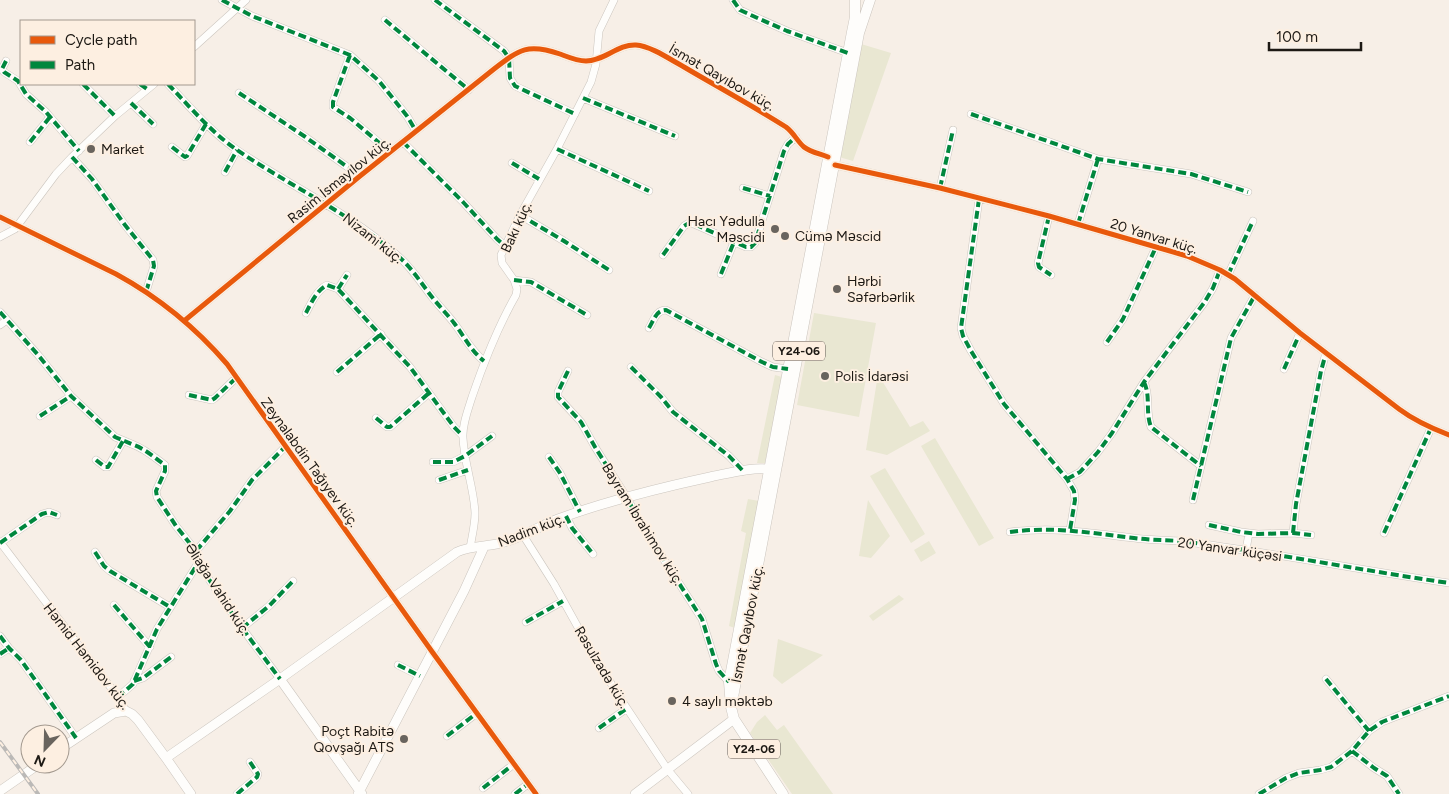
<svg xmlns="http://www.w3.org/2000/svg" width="1449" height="794" font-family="Figtree,sans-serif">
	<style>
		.green { fill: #e9e7d2 }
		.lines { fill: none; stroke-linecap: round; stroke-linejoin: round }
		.street-casing { stroke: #cbc5be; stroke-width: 8 }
		.secondary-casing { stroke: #cbc5be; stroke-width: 10 }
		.primary-casing { stroke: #cbc5be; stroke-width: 11 }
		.street { stroke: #fefdfb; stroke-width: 7 }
		.secondary { stroke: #fefdfb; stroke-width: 9 }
		.primary { stroke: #fefdfb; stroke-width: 10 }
		.rail-casing { stroke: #bbb9b7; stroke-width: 4 }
		.rail { stroke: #fdefe1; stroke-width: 2; stroke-dasharray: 5.5; stroke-linecap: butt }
		.quiet { stroke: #00873e; stroke-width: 4; stroke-dasharray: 8 4; stroke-linecap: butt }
		.cycleway-casing { stroke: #fdefe1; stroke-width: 8 }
		.cycleway { stroke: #e8590c; stroke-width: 5 }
		.poi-dot { fill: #69645e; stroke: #fdefe1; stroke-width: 2 }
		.labels { text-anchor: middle; stroke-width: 4; stroke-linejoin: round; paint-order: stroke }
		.shield { fill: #fdefe1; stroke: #605952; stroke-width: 1 }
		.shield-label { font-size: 12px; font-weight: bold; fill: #1d1914 }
		.street-label { font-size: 14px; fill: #1d1914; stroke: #fdefe1 }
		.poi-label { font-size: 14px; fill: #1d1914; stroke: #fdefe1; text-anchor: start }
	</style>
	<rect width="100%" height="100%" fill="#f7efe7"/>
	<!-- green -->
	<path class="green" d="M861 44 891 53 853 161 839 157Z
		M814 313 876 323 859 417 797 405Z
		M878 374 910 427 923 421 930 431 887 455 866 450Z
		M775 375 782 377 765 463H757Z
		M935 438 994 538 979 546 921 446Z
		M885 468 925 534 911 543 870 476Z
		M748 499 759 501 735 628 729 626 746 533 741 531Z
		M868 500 890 536 871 558 859 556Z
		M929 541 936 553 921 562 914 550Z
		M899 595 904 599 873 621 869 616Z
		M778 639 823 655 782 684 773 676Z
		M765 715 777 730 784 725 833 794H792L750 733 757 722Z"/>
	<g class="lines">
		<!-- street casing -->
		<g class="street-casing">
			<path id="street" d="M222 0 252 16 350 55 379 81 407 116 416 131
				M435 0 504 51 509 58 510 78 515 86 575 114
				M733 0 740 10 753 16 787 31 848 53
				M385 20 469 90
				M194 47 246 0
				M350 55 333 102V107L350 118 390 152
				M6 61 2 69 4 72 18 81 26 94 46 112 79 151
				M83 84 115 116
				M140 84 147 89
				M168 84C190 107 211 132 237 150 290 186 350 213 398 256 412 268 421 283 432 297 439 306 447 314 454 323 464 336 471 351 484 361
				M239 93 304 136 360 176
				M583 98 675 136
				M131 103 153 124
				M971 114 1098 159 1191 174 1248 192
				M30 142 50 117
				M403 142 463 202 497 239 505 246
				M172 147 185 157 187 156 206 124
				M557 149 649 191
				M72 157 92 179 125 225 153 260 154 266 146 292
				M512 163 539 179
				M835 165 940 188 1049 216 1187 256 1220 270 1235 279 1300 333 1399 409C1415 421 1431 428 1449 435
				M225 172 237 150
				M743 188 770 196
				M940 188 953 130
				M979 199 961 328 963 336 971 351 1004 404 1067 479 1074 491 1075 500 1070 530
				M520 215 564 241 609 270
				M1049 216 1038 263 1039 267 1051 275
				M0 217 116 274C158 297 196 328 227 364L433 653 536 794
				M1078 224 1098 159
				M0 237 15 229 56 174 72 157 115 116 154 84
				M663 255 684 226 689 223 694 224 746 247H751L755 243 784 151 788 144 796 137
				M721 274 734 242
				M1228 275 1253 221
				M514 280 531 282 587 315
				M338 289 347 275
				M0 312 39 356 71 396 115 437C122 440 127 442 134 445 145 449 155 458 165 465V471L156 491 157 497 176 526 196 551 198 563 242 628 280 679
				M306 313C311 303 317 290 327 285L338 289 410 367 454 427 462 435
				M184 321 360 176 494 69C520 49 528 43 560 54 568 57 577 61 586 61 604 61 618 44 636 45 651 46 671 60 684 67 718 87 753 106 786 127 794 133 797 141 804 147 810 152 821 154 828 157
				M0 325 7 320
				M649 328C654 320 656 310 666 310L762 362 773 367 788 369
				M1107 342 1123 319 1156 247
				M631 367 661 397 673 412 729 456 743 471
				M1284 369 1300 333
				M568 371 558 392V397L581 422 595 447 627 498 641 524 702 619 716 664 719 671 729 682
				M337 372 381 334
				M1144 382C1151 397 1145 411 1151 427L1201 466
				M189 395 212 400 215 398 236 378
				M40 416 71 396
				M376 418 387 427H390L429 393
				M549 457 560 473 580 512
				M96 460 105 467H108L123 441
				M433 462H453L465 456 492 436
				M1067 479 1080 472 1098 452 1112 433 1144 382 1204 303 1213 288 1220 270
				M439 480 468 470
				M1193 500 1231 338 1255 295
				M566 516 572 528 593 554
				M1209 525 1241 532 1258 534 1293 533 1311 535
				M1010 532C1054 526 1090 533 1134 538 1149 540 1164 540 1180 541 1270 552 1359 570 1449 583
				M1293 533 1296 504 1321 371 1326 353
				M1384 533 1431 428
				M523 535 554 584 595 658 624 704 668 770 688 794
				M0 542 118 697 126 711
				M0 543 42 514 49 512 57 515
				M470 548C472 536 475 525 475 513 474 488 464 463 463 438 462 425 468 410 472 397 484 362 497 328 516 295L517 289 514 280 502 263 501 255 520 215 557 149 591 82 596 64 599 31 614 0
				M1246 550 1249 533
				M196 551 230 511 252 480 285 447
				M95 552 104 566 110 571 170 607
				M114 605 150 647
				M526 622 563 601
				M242 628 269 606 293 581
				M0 636 9 648 21 660 76 738
				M0 654 9 648
				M398 665 420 676
				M1326 679 1369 731
				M134 681 143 678 171 657
				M118 697 133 684 157 629 198 563
				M599 728 626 709
				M447 736 477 713
				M1352 751 1374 768 1387 776 1399 794
				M483 788 514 764
				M237 794 257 777 258 774 250 762
				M515 794 528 784
				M1259 794 1286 778 1299 773 1320 770 1331 767 1352 751 1369 731 1382 722 1449 696"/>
		</g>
		<!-- secondary casing -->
		<g class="secondary-casing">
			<path id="secondary" d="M280 679 362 794
				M60 749 114 713 126 711 132 714 138 720 166 758 191 794
				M166 758 280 679 457 552C472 545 489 547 505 542 524 536 540 526 558 519 607 501 659 488 710 477 730 473 754 466 774 470
				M0 791 39 764
				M358 794 464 591 484 547
				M635 794 734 719"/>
		</g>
		<!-- primary casing -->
		<g class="primary-casing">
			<path id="primary" d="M733 697 859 33 870 0
				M783 794 734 719 731 707 729 682 852 32 855 17V0"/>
		</g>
		<!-- street -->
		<use href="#street" class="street"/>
		<!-- secondary -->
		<use href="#secondary" class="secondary"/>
		<!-- primary -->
		<use href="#primary" class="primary"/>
		<!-- rail casing -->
		<g class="rail-casing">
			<path id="rail" d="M0 742 38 794"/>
		</g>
		<!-- rail -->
		<use href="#rail" class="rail"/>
		<!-- quiet -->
		<path class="quiet" d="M222 0 252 16 350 55 379 81 407 116 416 131
			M435 0 504 51 509 58 510 78 515 86 575 114
			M733 0 740 10 753 16 787 31 848 53
			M385 20 469 90
			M350 55 333 102V107L350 118 390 152
			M6 61 2 69 4 72 18 81 26 94 46 112 79 151
			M83 84 115 116
			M140 84 147 89
			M168 84C190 107 211 132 237 150 290 186 350 213 398 256 412 268 421 283 432 297 439 306 447 314 454 323 464 336 471 351 484 361
			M239 93 304 136 360 176
			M583 98 675 136
			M131 103 153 124
			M971 114 1098 159 1191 174 1248 192
			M30 142 50 117
			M403 142 463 202 497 239 505 246
			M172 147 185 157 187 156 206 124
			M557 149 649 191
			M72 157 92 179 125 225 153 260 154 266 146 292
			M512 163 539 179
			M225 172 237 150
			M743 188 770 196
			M940 188 953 130
			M979 199 961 328 963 336 971 351 1004 404 1067 479 1074 491 1075 500 1070 530
			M520 215 564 241 609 270
			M1049 216 1038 263 1039 267 1051 275
			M1078 224 1098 159
			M663 255 684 226 689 223 694 224 746 247H751L755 243 784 151 788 144 796 137
			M721 274 734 242
			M1228 275 1253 221
			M514 280 531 282 587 315
			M338 289 347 275
			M0 312 39 356 71 396 115 437C122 440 127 442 134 445 145 449 155 458 165 465V471L156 491 157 497 176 526 196 551 198 563 242 628 280 679
			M306 313C311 303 317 290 327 285L338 289 410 367 454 427 462 435
			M649 328C654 320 656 310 666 310L762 362 773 367 788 369
			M1107 342 1123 319 1156 247
			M631 367 661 397 673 412 729 456 743 471
			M1284 369 1300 333
			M568 371 558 392V397L581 422 595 447 627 498 641 524 702 619 716 664 719 671 729 682
			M337 372 381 334
			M1144 382C1151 397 1145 411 1151 427L1201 466
			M189 395 212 400 215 398 236 378
			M40 416 71 396
			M376 418 387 427H390L429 393
			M549 457 560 473 580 512
			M96 460 105 467H108L123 441
			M433 462H453L465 456 492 436
			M1067 479 1080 472 1098 452 1112 433 1144 382 1204 303 1213 288 1220 270
			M439 480 468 470
			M1193 500 1231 338 1255 295
			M566 516 572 528 593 554
			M1209 525 1241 532 1258 534 1293 533 1311 535
			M1010 532C1054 526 1090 533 1134 538 1149 540 1164 540 1180 541 1270 552 1359 570 1449 583
			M1293 533 1296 504 1321 371 1326 353
			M1384 533 1431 428
			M0 543 42 514 49 512 57 515
			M196 551 230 511 252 480 285 447
			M95 552 104 566 110 571 170 607
			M114 605 150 647
			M526 622 563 601
			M242 628 269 606 293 581
			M0 636 9 648 21 660 76 738
			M0 654 9 648
			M398 665 420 676
			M1326 679 1369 731
			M134 681 143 678 171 657
			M118 697 133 684 157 629 198 563
			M599 728 626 709
			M447 736 477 713
			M1352 751 1374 768 1387 776 1399 794
			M483 788 514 764
			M237 794 257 777 258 774 250 762
			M515 794 528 784
			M1259 794 1286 778 1299 773 1320 770 1331 767 1352 751 1369 731 1382 722 1449 696"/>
		<!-- cycleway casing -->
		<g class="cycleway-casing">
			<path id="cycleway" d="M835 165 940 188 1049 216 1187 256 1220 270 1235 279 1300 333 1399 409C1415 421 1431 428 1449 435
				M0 217 116 274C158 297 196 328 227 364L433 653 536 794
				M184 321 360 176 494 69C520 49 528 43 560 54 568 57 577 61 586 61 604 61 618 44 636 45 651 46 671 60 684 67 718 87 753 106 786 127 794 133 797 141 804 147 810 152 821 154 828 157"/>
		</g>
		<!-- cycleway -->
		<use href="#cycleway" class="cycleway"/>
	</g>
	<!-- markers -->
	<g class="poi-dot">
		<circle cx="91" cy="149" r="5"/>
		<circle cx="775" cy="229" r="5"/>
		<circle cx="785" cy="236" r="5"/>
		<circle cx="837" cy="289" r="5"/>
		<circle cx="825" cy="376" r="5"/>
		<circle cx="672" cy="701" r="5"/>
		<circle cx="404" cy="739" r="5"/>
	</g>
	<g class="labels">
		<!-- shield labels -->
		<g class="shield">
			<rect x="773" y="341.5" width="52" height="19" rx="4"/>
			<rect x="728" y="739.5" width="52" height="19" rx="4"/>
		</g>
		<g class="shield-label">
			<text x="799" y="355">Y24-06</text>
			<text x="754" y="753">Y24-06</text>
		</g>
		<!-- street labels -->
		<g class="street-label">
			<text transform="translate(722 77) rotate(30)" y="5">İsmət Qayıbov küç.</text>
			<text transform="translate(339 180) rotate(-39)" y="5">Rasim İsmayılov küç.</text>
			<text transform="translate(516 227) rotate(-65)" y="5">Bakı küç.</text>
			<text transform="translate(1154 236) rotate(17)" y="5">20 Yanvar küç.</text>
			<text transform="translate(373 238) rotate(38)" y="5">Nizami küç.</text>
			<text transform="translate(310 462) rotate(54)" y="5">Zeynalabdin Tağıyev küç.</text>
			<text transform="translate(643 524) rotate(58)" y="5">Bayram İbrahimov küç.</text>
			<text transform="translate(531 530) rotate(-21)" y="5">Nadim küç.</text>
			<text transform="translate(1230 549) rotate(8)" y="5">20 Yanvar küçəsi</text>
			<text transform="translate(218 589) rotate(57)" y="5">Əliağa Vahid küç.</text>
			<text transform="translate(747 624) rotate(-79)" y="5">İsmət Qayıbov küç.</text>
			<text transform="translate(87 656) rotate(52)" y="5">Həmid Həmidov küç.</text>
			<text transform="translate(602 667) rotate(59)" y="5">Rəsulzadə küç.</text>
		</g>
		<!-- poi labels -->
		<g class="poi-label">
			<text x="101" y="154">Market</text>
			<text x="765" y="226" text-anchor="end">Hacı Yədulla<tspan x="765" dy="16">Məscidi</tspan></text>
			<text x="795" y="241">Cümə Məscid</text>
			<text x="847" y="286">Hərbi<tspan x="847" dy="16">Səfərbərlik</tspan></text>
			<text x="835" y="381">Polis İdarəsi</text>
			<text x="682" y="706">4 saylı məktəb</text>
			<text x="394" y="736" text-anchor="end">Poçt Rabitə<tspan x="394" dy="16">Qovşağı ATS</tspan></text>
		</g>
	</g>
	<!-- legend -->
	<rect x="20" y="20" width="175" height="65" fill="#fdefe1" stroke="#a3998f"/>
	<rect x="30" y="36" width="25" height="8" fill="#e8590c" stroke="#a3998f"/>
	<text x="65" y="45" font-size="15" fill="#1d1914">Cycle path</text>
	<rect x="30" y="61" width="25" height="8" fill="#00873e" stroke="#a3998f"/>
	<text x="65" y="70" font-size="15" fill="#1d1914">Path</text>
	<!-- north arrow -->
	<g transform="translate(45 749) rotate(203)"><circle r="24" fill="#fdefe1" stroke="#a3998f"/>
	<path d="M0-4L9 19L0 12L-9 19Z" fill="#69645e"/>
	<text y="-8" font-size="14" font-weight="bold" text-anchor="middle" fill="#1d1914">N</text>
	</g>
	<!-- scale -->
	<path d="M1269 42v8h92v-8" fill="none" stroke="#1d1914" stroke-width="2.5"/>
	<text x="1276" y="42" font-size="15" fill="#1d1914" stroke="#fdefe1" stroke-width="4" paint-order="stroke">100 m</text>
</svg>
